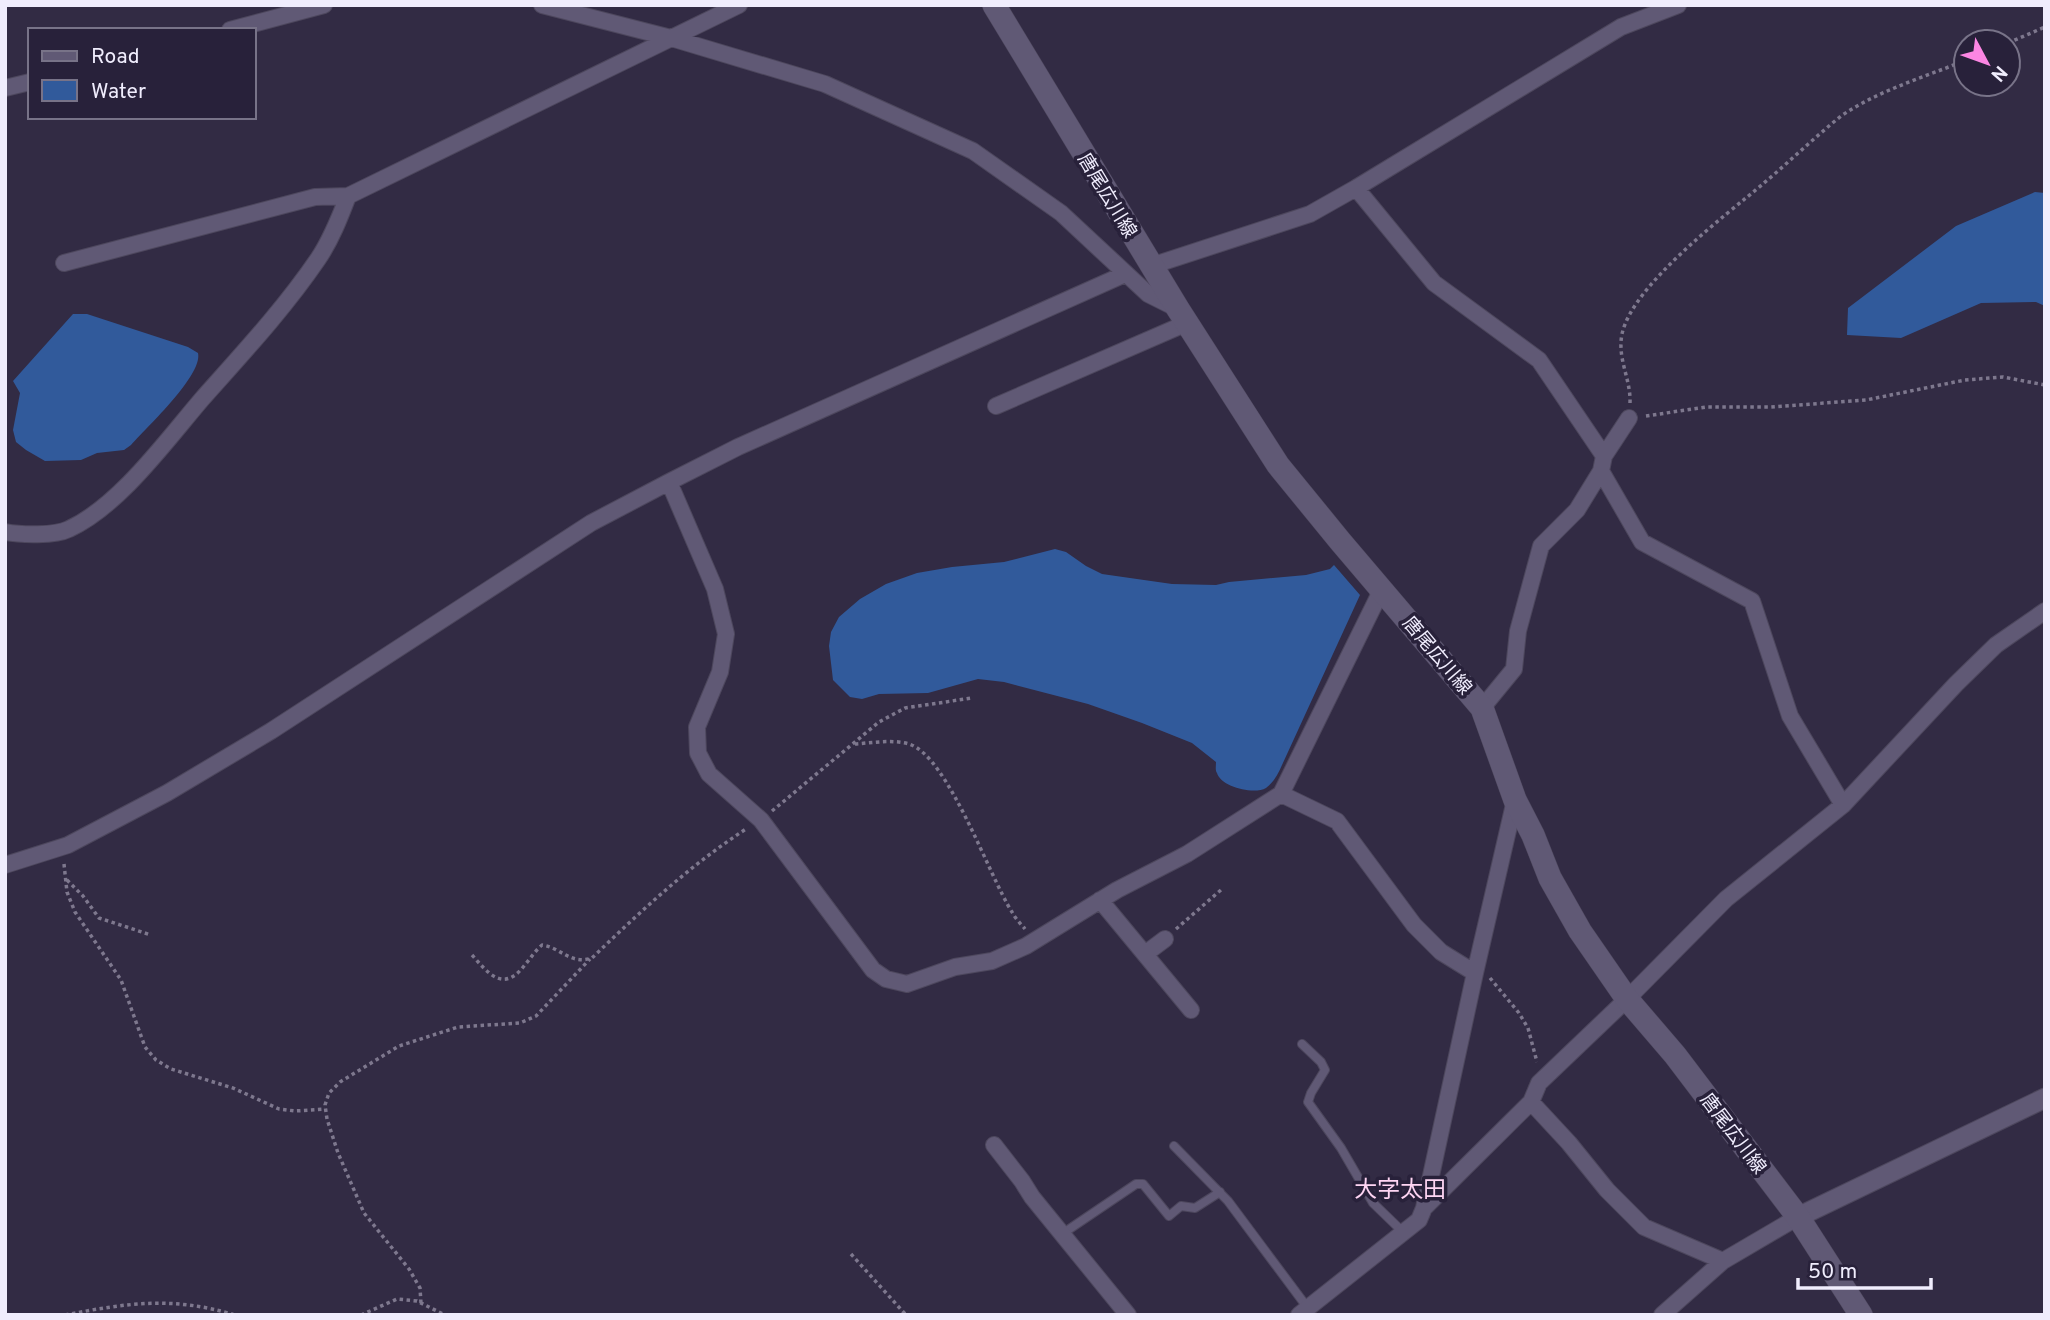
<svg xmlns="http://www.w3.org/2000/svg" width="2050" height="1320" font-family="Overpass,'Noto Sans JP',sans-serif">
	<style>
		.water { fill: #315a9b }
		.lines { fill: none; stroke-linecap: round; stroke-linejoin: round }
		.service-casing { stroke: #4d475d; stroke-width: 10 }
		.minor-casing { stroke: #4d475d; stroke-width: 18 }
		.tertiary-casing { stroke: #4d475d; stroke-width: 21 }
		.secondary-casing { stroke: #4d475d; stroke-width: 24 }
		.path { stroke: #7e788e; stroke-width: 3.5; stroke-dasharray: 3.5 3.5; stroke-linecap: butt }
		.service { stroke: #605975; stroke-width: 8 }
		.minor { stroke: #605975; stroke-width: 16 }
		.tertiary { stroke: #605975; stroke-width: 19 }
		.secondary { stroke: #605975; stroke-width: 23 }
		.labels { text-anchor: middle; stroke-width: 7; stroke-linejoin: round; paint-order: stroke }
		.street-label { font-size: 19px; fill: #f0edfd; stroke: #28213a }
		.quarter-label { font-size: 23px; fill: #fed5f3; stroke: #28213a }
	</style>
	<rect width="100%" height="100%" fill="#322b44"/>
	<!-- water -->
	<path class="water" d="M2035 192 2045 193V306L2036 302 1981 303 1901 338 1847 335 1848 308 1956 226Z
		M73 314H87L188 347 198 353C203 375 146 428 131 445L124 450 97 453 81 460 45 461 26 450 16 442 13 430 20 393 13 381Z
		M1055 549 1066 552 1086 566 1102 574 1172 584 1216 585 1229 582 1306 575 1330 569 1334 565 1360 595 1282 765C1278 774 1274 782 1266 788 1254 795 1221 787 1217 773 1215 770 1216 766 1216 762L1192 743 1142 723 1088 704 1004 682 978 679 928 693 879 694 862 699 850 697 833 680 829 646 831 632 839 617 860 599 886 584 917 573 952 567 1004 562Z"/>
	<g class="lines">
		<!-- service casing -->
		<g class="service-casing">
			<path id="service" d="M1302 1044 1321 1062 1325 1070 1311 1093 1308 1102 1341 1148 1373 1203 1403 1232
				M1174 1146 1228 1201 1307 1307
				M1062 1234 1136 1184H1143L1169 1216 1181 1206 1195 1208 1220 1192"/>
		</g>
		<!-- minor casing -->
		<g class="minor-casing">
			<path id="minor" d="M542 5 671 38 825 84 973 151 1061 213 1148 294 1176 308
				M230 30 324 5
				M5 88 30 82
				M1356 188 1434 283 1539 360 1604 456
				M64 263 315 197 348 196
				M1151 266 1310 214 1356 188 1621 27 1678 5
				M996 406 1187 323
				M1601 471 1642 542 1752 601 1790 716 1843 805
				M669 482 715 589 726 634 720 672 697 727 698 753 709 774 761 820 873 970 886 979 907 984 955 967 992 961 1026 946 1117 890 1187 854 1281 794 1382 589
				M5 532C21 535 55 536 69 529 119 506 166 441 202 399 242 354 284 309 318 259 331 240 340 217 348 196L739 5
				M1482 708 1514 669 1518 631 1541 546 1577 510 1601 471 1604 456 1629 418
				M1281 794 1337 821 1414 925 1441 952 1475 973
				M5 865 68 845 167 793 271 731 591 523 669 482 738 447 1125 274
				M1100 900 1191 1010
				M1145 954 1165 939
				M1531 1102 1569 1143 1607 1190 1644 1227 1723 1261
				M994 1145 1022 1181 1032 1197 1128 1315
				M1424 1208 1531 1102 1539 1083 1627 999 1726 899 1843 805 1956 684 1996 645 2045 611
				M1299 1315 1419 1220 1424 1208 1475 973 1515 800
				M1662 1315 1723 1261 1798 1217"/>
		</g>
		<!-- tertiary casing -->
		<g class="tertiary-casing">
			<path id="tertiary" d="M1798 1217 2045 1098"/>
		</g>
		<!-- secondary casing -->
		<g class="secondary-casing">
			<path id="secondary" d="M994 5 1178 309 1278 465 1340 541 1482 708 1515 800 1533 835 1550 878 1580 931 1627 999 1675 1055 1798 1217 1861 1315"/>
		</g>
		<!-- path -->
		<path class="path" d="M2008 43 2045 27
			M1630 403C1631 379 1617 359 1622 334 1633 284 1724 217 1764 183 1790 161 1814 138 1841 116 1879 90 1923 78 1966 60
			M1646 416 1706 407H1771L1866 400 1965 380 2003 377 2045 385
			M855 744C871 743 892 739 909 744 948 756 989 876 1012 912 1015 918 1020 923 1025 929
			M772 811 879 722 905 708 972 698
			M64 864 67 892 75 912 121 980 145 1047 156 1060 171 1069 233 1088 279 1109 295 1111 325 1109
			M67 880 83 896 99 918 151 935
			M1176 929 1222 889
			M472 955C488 973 503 993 524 966 530 959 535 951 542 945 562 948 570 965 592 958 641 911 689 866 746 829
			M1490 978 1519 1013 1528 1028 1537 1062
			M851 1254 906 1315
			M421 1303 420 1288 409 1269 364 1213 338 1153 327 1119 325 1105 329 1093 340 1082 399 1046 458 1027 520 1023 536 1016 590 959
			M65 1315C127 1303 173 1296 235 1315
			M361 1315 397 1299 417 1301 445 1315"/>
		<!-- service -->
		<use href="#service" class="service"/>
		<!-- minor -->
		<use href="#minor" class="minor"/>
		<!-- tertiary -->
		<use href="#tertiary" class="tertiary"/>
		<!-- secondary -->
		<use href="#secondary" class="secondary"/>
	</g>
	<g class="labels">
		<!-- street labels -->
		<g class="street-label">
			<text transform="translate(1108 195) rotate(59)" y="7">唐尾広川線</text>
			<text transform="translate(1438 655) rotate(50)" y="7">唐尾広川線</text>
			<text transform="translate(1734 1133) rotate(53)" y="7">唐尾広川線</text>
		</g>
		<!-- quarter labels -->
		<g class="quarter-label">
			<text x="1400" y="1197">大字太田</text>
		</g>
	</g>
	<!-- border -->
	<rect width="2050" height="1320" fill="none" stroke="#f0edfd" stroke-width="14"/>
	<!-- legend -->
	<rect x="28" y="28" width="228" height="91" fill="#28213a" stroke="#787388" stroke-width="2"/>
	<rect x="42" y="51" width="35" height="10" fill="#605975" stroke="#787388" stroke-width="2"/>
	<text x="91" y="63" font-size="21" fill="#f0edfd">Road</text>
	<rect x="42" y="80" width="35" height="21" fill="#315a9b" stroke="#787388" stroke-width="2"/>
	<text x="91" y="98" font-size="21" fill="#f0edfd">Water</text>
	<!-- north arrow -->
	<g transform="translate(1987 63) rotate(131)"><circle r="33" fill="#28213a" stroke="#787388" stroke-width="2"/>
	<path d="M0-5L12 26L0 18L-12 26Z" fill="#fc86e3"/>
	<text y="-10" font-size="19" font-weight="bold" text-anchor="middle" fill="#f0edfd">N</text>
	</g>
	<!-- scale -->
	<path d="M1798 1278v10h133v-10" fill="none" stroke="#f0edfd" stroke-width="3.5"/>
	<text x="1808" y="1278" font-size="21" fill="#f0edfd" stroke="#28213a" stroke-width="5" paint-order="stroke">50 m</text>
</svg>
